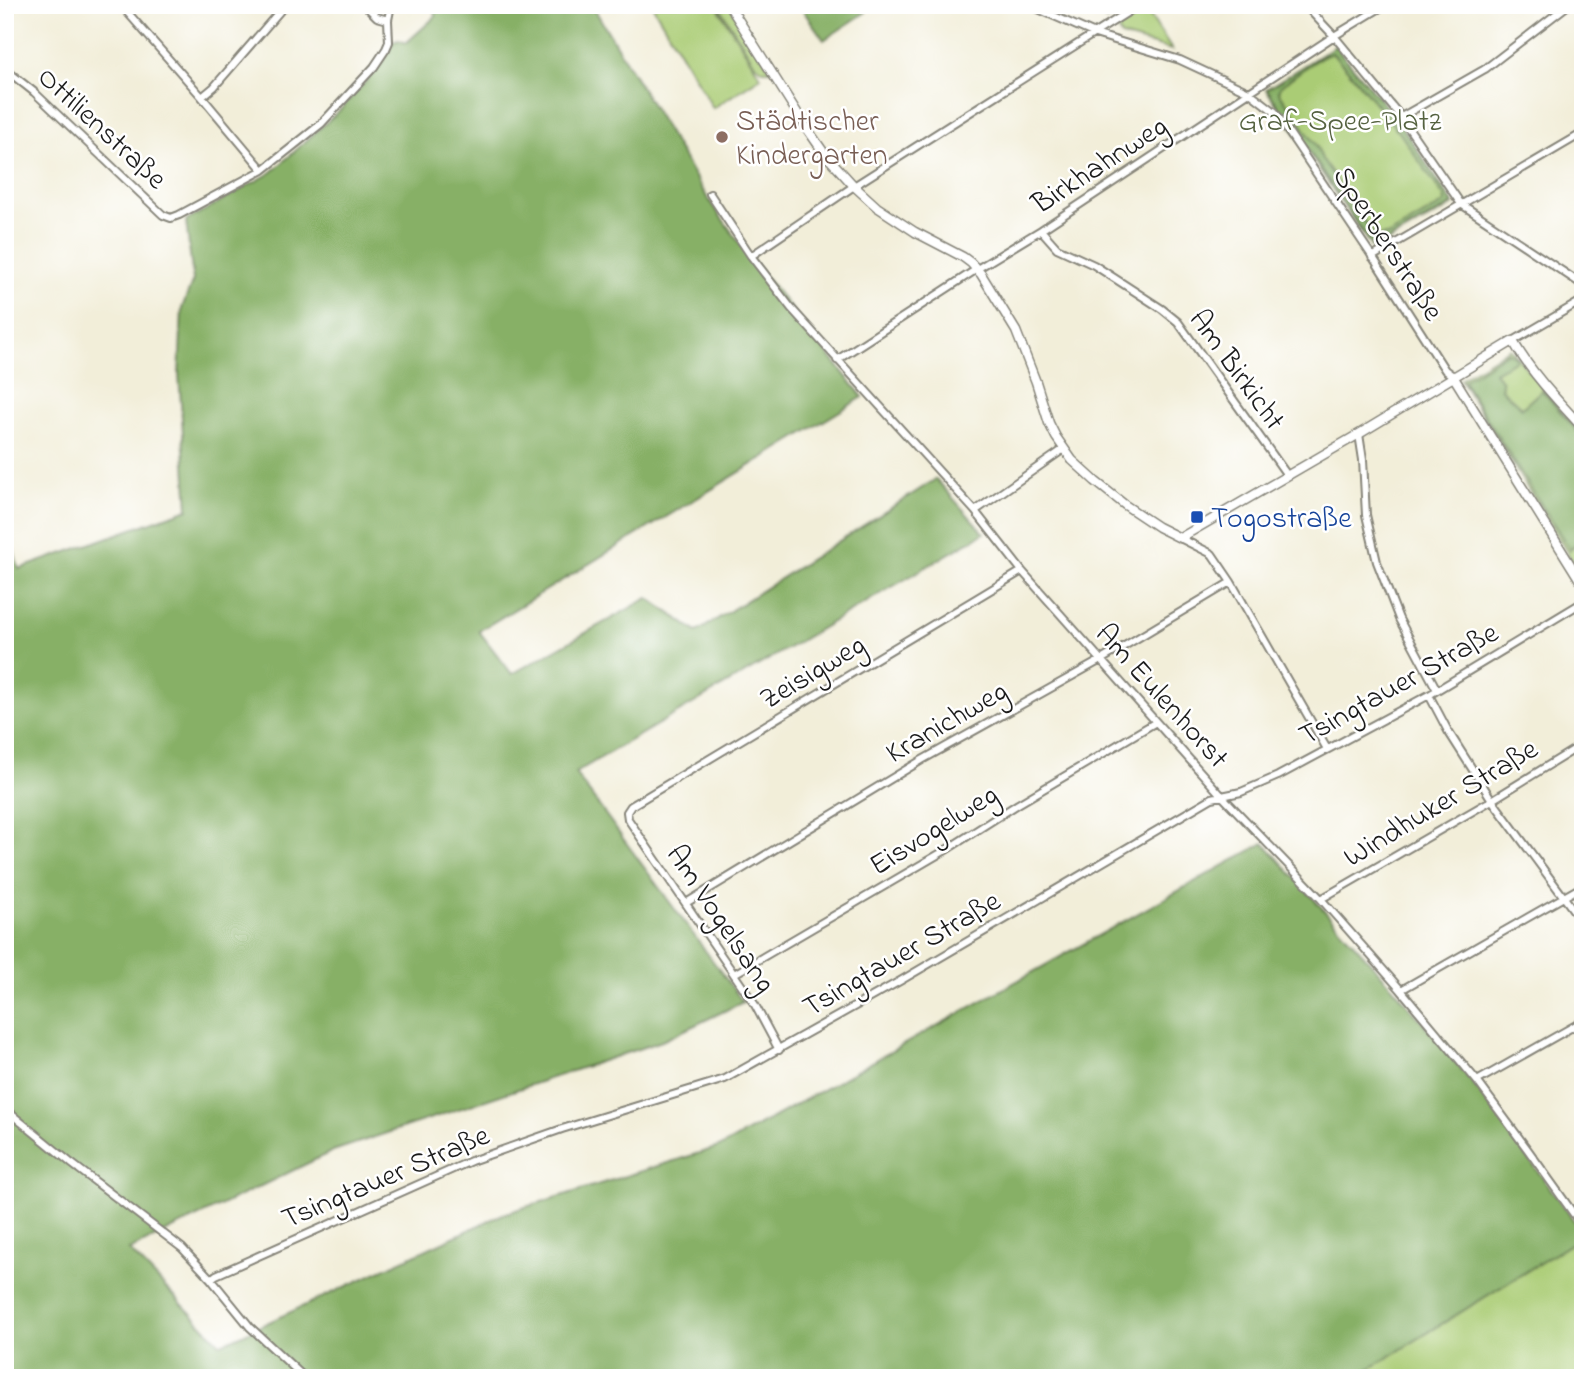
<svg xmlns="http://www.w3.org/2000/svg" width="1588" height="1383" font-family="'Indie Flower',sans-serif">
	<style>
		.green { fill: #aacc75; stroke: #637448; stroke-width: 2 }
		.forest { fill: #87b066; stroke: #526641; stroke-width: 2; fill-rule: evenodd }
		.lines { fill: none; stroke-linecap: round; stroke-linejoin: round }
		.minor-casing { stroke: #87857a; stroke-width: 10 }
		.tertiary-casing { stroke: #87857a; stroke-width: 11 }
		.minor { stroke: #fff; stroke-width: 6 }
		.tertiary { stroke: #fff; stroke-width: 8 }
		.education-dot { fill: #8d6e63; stroke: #fff; stroke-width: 2.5 }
		.transit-dot { fill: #1a4fb4; stroke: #fff; stroke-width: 2.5 }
		.labels { text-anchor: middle; stroke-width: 5; stroke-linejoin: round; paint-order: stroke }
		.education-label { font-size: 30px; fill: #785e54; stroke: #fff; text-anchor: start }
		.park-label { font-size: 30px; fill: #556240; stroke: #fff }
		.street-label { font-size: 30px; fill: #1c1c1c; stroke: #fff }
		.transit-label { font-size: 30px; fill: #164399; stroke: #fff; text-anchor: start }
	</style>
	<rect width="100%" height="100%" fill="#fff"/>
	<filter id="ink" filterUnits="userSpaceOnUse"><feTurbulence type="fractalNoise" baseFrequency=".0143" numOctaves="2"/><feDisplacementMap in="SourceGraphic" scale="14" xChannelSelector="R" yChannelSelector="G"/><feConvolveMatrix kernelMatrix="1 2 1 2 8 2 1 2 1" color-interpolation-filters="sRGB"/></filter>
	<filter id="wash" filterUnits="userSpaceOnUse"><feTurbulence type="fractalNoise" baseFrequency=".00686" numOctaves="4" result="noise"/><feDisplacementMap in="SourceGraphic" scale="28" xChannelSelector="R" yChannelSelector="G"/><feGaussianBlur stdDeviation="1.57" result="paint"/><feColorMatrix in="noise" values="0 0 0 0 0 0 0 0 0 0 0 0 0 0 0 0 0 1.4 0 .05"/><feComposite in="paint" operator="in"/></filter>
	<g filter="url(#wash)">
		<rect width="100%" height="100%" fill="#f2eed9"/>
		<!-- green -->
		<path class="green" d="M652 5H716L761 77 713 108Z
			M718 5H729L771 70H763L755 64Z
			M1144 6 1172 50 1121 36 1118 30 1120 23Z
			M1335 46 1398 121 1454 205 1373 250 1266 89Z
			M1510 348 1553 401 1583 434V578L1460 379Z
			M1583 1236V1378H1355Z"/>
		<!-- forest -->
		<path class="forest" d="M430 5H592L707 197 750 258 863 397 479 631 512 674 648 598 697 632 936 479 984 533 575 773 743 1002 662 1041 333 1151 129 1250 221 1344 503 1214 722 1146 1264 843 1398 993 1477 1088 1583 1233V1236L1355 1378H5V519L19 569 188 509 179 375 182 308 193 280 186 221 272 172 342 108 376 70 389 51 392 42 399 40 406 43 436 16Z
			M799 5H861L866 12 824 40Z
			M1096 5H1127L1106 20Z
			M1335 46 1398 121 1453 204 1374 248 1267 89ZM1332 53 1348 70 1399 132 1444 197 1445 201 1443 204 1389 235 1379 236 1373 232 1347 200 1336 179 1322 159 1316 145 1279 92 1281 86 1298 73 1320 58Z
			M1508 352 1516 357V360L1495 372C1500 378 1504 381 1501 389L1522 408 1542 390 1583 438V536L1570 550 1463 381Z"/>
	</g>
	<g filter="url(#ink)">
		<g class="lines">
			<!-- minor casing -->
			<g class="minor-casing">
				<path id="minor" d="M121 5 202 97 263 170
					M365 5 377 17 388 20
					M1029 5 1095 34 1180 60 1249 92 1275 112 1374 259 1445 370 1453 376
					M1305 5 1334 36 1401 117 1461 204 1583 285
					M5 69 34 92 163 215 171 218 179 215 263 170 321 124 374 67 386 49 389 42 388 20 391 5
					M202 97 214 87 285 5
					M1401 117 1485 69 1568 5
					M710 194 751 256 791 308 975 511 1022 571 1221 795 1321 899 1401 990 1477 1081 1528 1150 1583 1227
					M1041 230 1057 248 1094 265 1108 274 1162 309 1178 322 1287 475
					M751 256 854 186 1139 5
					M1372 257 1583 133
					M1513 341 1583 300
					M837 360 977 269 1041 230 1334 36 1385 5
					M1359 434 1363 460 1366 515 1377 562 1399 619 1437 690
					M975 511 1064 449
					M1180 538 1212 554 1231 582 1327 749
					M1429 695 1448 731 1492 800 1583 923
					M1321 899 1492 800 1583 744
					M686 903 922 760 1101 660 1231 582
					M734 974 946 850 1018 804 1156 722
					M1401 990 1583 886
					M779 1050 755 1005 628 819 627 812 631 806 1022 571
					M1477 1081 1583 1021
					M5 1109 71 1163 182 1248 211 1279 250 1327 305 1378
					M211 1279 216 1275 471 1161 562 1129 725 1079 900 981 1212 798 1241 792 1278 776 1429 695 1583 602"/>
			</g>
			<!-- tertiary casing -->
			<g class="tertiary-casing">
				<path id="tertiary" d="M729 5 808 130 824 153 854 186 877 207 915 232 963 257 971 263 981 274 1016 331 1036 382 1049 423 1056 437 1072 460 1095 481 1125 505 1158 527 1180 538 1359 434 1513 341C1531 373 1558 401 1583 428
					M1453 376 1583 585"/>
			</g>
			<!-- minor -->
			<use href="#minor" class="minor"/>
			<!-- tertiary -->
			<use href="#tertiary" class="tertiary"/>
		</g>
	</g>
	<!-- markers -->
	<circle class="education-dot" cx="722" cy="137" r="7"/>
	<rect class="transit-dot" x="1190" y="510" width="14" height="14" rx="3.5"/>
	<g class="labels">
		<!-- education labels -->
		<g class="education-label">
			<text x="736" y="130">Städtischer<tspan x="736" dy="34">Kindergarten</tspan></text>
		</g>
		<!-- park labels -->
		<g class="park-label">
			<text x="1340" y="130">Graf-Spee-Platz</text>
		</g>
		<!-- street labels -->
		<g class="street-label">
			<text transform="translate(103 127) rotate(43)" y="10">Ottilienstraße</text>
			<text transform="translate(1099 164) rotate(-33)" y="10">Birkhahnweg</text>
			<text transform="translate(1389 243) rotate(57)" y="10">Sperberstraße</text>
			<text transform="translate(1238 369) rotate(54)" y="10">Am Birkicht</text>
			<text transform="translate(812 671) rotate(-31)" y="10">Zeisigweg</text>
			<text transform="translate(1398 683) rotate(-29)" y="10">Tsingtauer Straße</text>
			<text transform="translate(1163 695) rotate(48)" y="10">Am Eulenhorst</text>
			<text transform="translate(946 721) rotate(-30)" y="10">Kranichweg</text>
			<text transform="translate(1440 802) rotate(-31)" y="10">Windhuker Straße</text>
			<text transform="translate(933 829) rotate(-32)" y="10">Eisvogelweg</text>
			<text transform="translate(722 918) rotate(56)" y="10">Am Vogelsang</text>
			<text transform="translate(901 953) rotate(-30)" y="10">Tsingtauer Straße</text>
			<text transform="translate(385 1176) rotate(-23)" y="10">Tsingtauer Straße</text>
		</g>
		<!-- transit labels -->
		<g class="transit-label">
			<text x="1211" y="527">Togostraße</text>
		</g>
	</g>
	<!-- margin -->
	<rect width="1588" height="1383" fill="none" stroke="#fff" stroke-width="28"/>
</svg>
